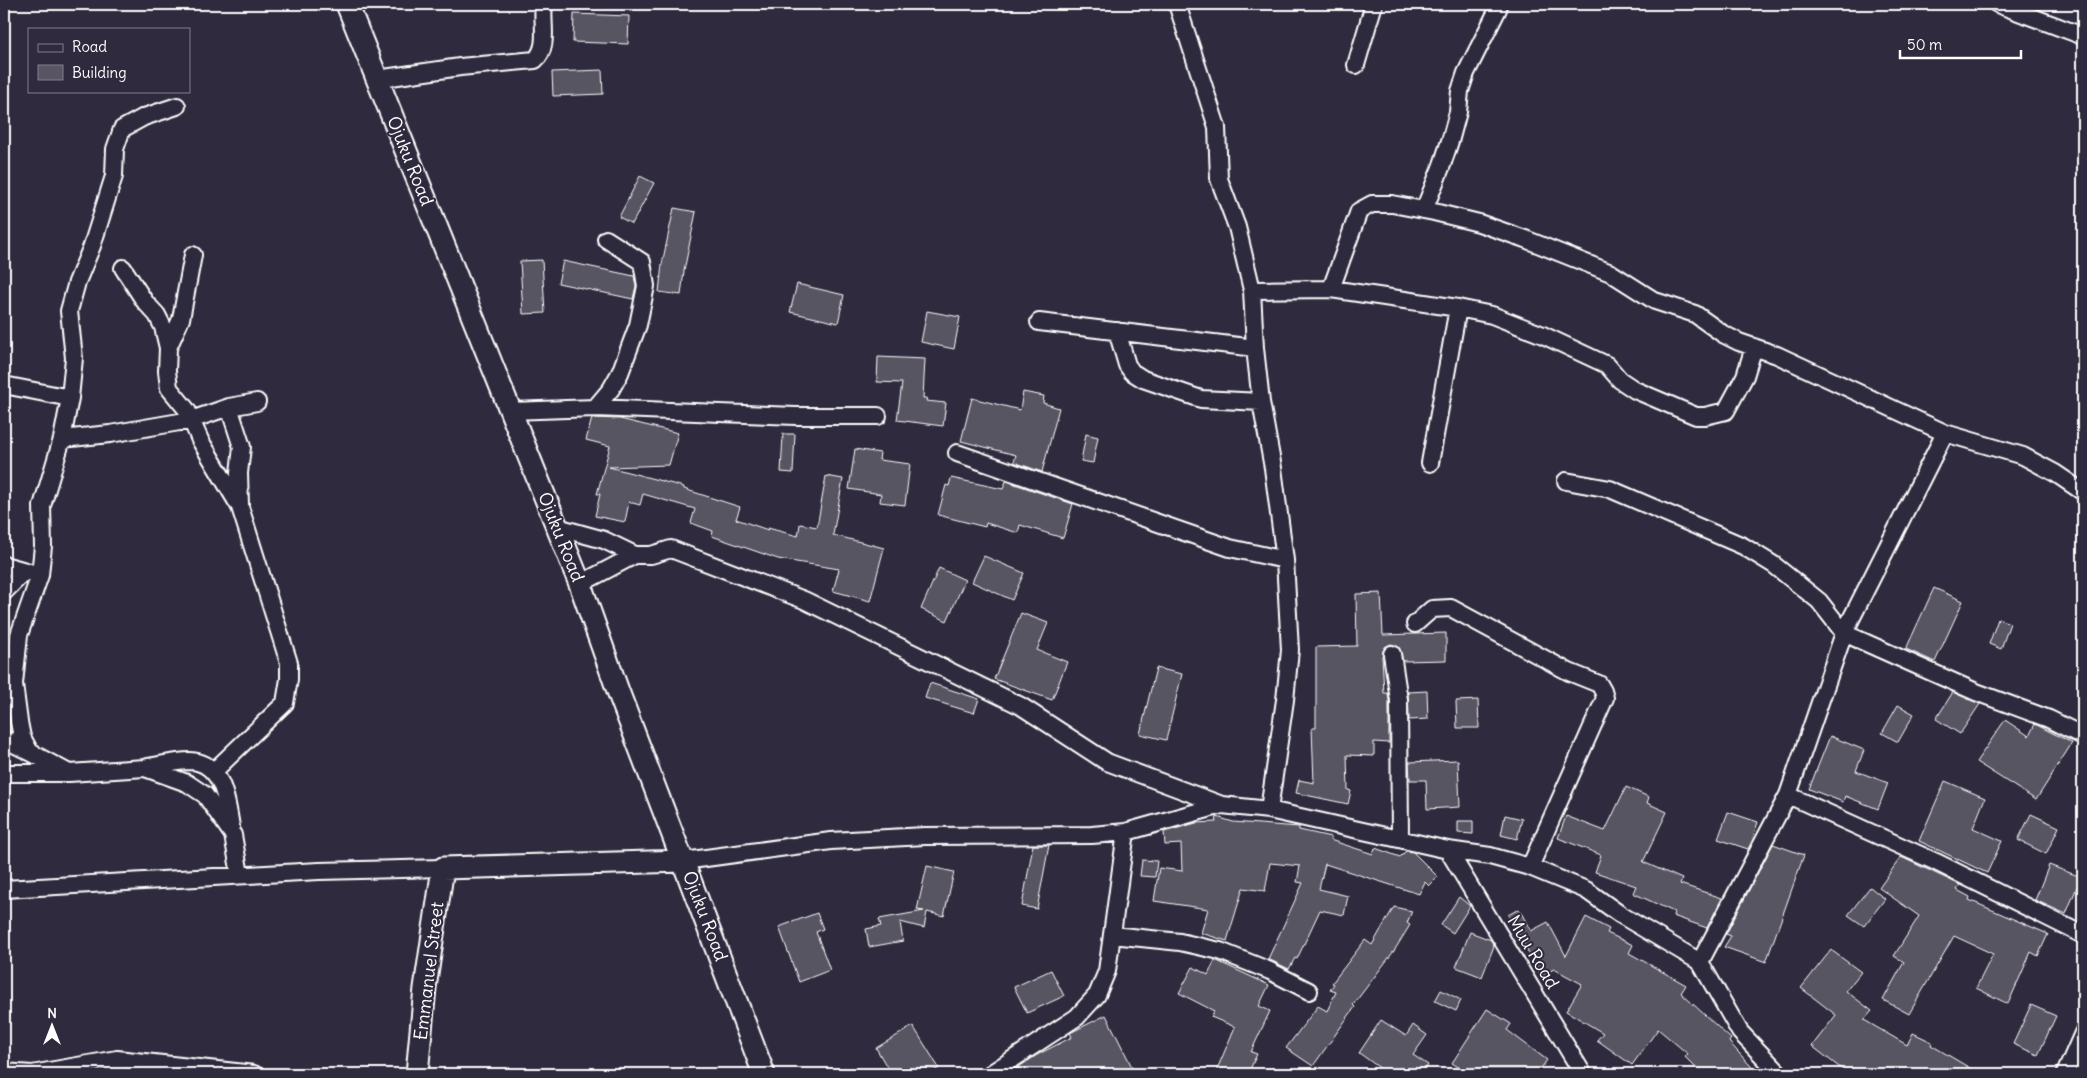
<svg xmlns="http://www.w3.org/2000/svg" width="2087" height="1078" font-family="Delius,sans-serif">
	<style>
		.building { fill: #595564; stroke: #fff }
		.lines { fill: none; stroke-linecap: round; stroke-linejoin: round }
		.minor-casing { stroke: #fff; stroke-width: 20 }
		.major-casing { stroke: #fff; stroke-width: 25 }
		.minor { stroke: #2f2a3d; stroke-width: 16 }
		.major { stroke: #2f2a3d; stroke-width: 21 }
		.labels { text-anchor: middle; stroke-width: 4; stroke-linejoin: round; paint-order: stroke }
		.street-label { font-size: 18px; fill: #fff; stroke: #2f2a3d }
	</style>
	<rect width="100%" height="100%" fill="#2f2a3d"/>
	<filter id="ink" filterUnits="userSpaceOnUse"><feTurbulence type="fractalNoise" baseFrequency=".02" numOctaves="2"/><feDisplacementMap in="SourceGraphic" scale="10" xChannelSelector="R" yChannelSelector="G"/><feConvolveMatrix kernelMatrix="1 2 1 2 8 2 1 2 1" color-interpolation-filters="sRGB"/></filter>
	<g filter="url(#ink)">
		<!-- building -->
		<path class="building" d="M574 14 629 16 628 44 573 42Z
			M602 70 603 94 553 96 552 72Z
			M640 176 654 183 632 224 619 217Z
			M674 208 696 212 684 271 681 295 659 292 662 264Z
			M542 260 545 313 523 314 520 261Z
			M563 261 634 276 636 286 633 299 558 283Z
			M797 284 844 295 838 323 790 312Z
			M927 311 960 317 954 349 921 342Z
			M878 357 925 359 923 398H927L926 401 946 403 943 426 897 420 902 383 877 382Z
			M1023 392 1044 396 1043 403 1059 408 1042 472 1014 462 1016 455 961 441 972 398 1020 410Z
			M592 418 620 419 678 433 669 465 609 467 684 487V489L740 507 736 519 768 530V528L798 536 800 524 817 527 826 476 843 479 833 535 884 548 870 601 833 591 839 569 778 559 712 536 713 531 691 523 695 509 643 494 640 505 629 502 625 522 595 516 600 494H597L610 446 586 440Z
			M783 434H795L793 473 781 472Z
			M1086 434 1098 437 1093 463 1081 461Z
			M855 449 880 453 879 460 910 464 905 505 880 502 881 494 849 489Z
			M951 478 1003 489 1006 481 1073 504 1063 538 1020 525 1018 533 986 523 985 527 938 515 946 485 949 486Z
			M984 556 1024 573 1012 600 972 582Z
			M939 568 965 580 947 621 921 609Z
			M1934 588 1963 601 1935 662 1906 649Z
			M1381 593 1383 635 1446 633V660L1403 661 1399 647 1391 644 1385 647 1382 656 1384 693H1388L1389 701V743L1374 742V756L1347 755 1348 790 1351 791 1348 804 1296 793 1299 780 1314 783 1312 728H1316V647L1357 646 1356 594Z
			M1021 613 1048 623 1037 650 1067 662 1052 700 994 679Z
			M1998 619 2010 623 2001 649 1989 644Z
			M1156 668 1182 674 1166 740 1140 734Z
			M930 683 979 699 974 713 925 698Z
			M1427 691 1428 719 1409 720 1408 692Z
			M1953 692 1980 704 1960 734 1936 719Z
			M1478 700 1479 728H1457L1456 701Z
			M1898 705 1914 714 1898 742 1882 733Z
			M2005 720 2029 736 2035 724 2072 743 2036 800 1976 762Z
			M1830 736 1864 750 1856 771 1888 783 1878 809 1845 796 1843 802 1809 789Z
			M1458 760 1460 807 1427 809 1426 780H1410L1409 762Z
			M1945 781 1985 798 1973 828 2002 841 1987 873 1919 841Z
			M1626 787 1649 797 1647 803 1667 812 1643 862 1682 879 1680 884 1722 898 1707 928 1673 916 1674 912 1633 893 1636 886 1595 872 1601 855 1558 838 1566 816 1605 831Z
			M1728 812 1758 822 1753 837H1754L1748 849 1718 839Z
			M2031 814 2059 827 2046 854 2018 840Z
			M1505 815 1522 819 1517 839 1501 835Z
			M1217 817 1233 822 1299 827V830L1331 837 1330 840 1373 854 1375 848 1400 857 1406 851 1413 852 1438 877 1429 886 1425 882 1419 894 1325 864 1319 889 1348 896 1344 915 1320 910 1297 959 1295 958 1289 969 1268 959 1303 883 1297 882 1300 866 1270 863 1265 891 1243 888 1227 941 1201 933 1208 909 1154 901 1159 868 1182 871 1181 844 1165 845 1164 832 1196 823 1216 822Z
			M1458 821H1473V834L1458 833Z
			M1773 844 1804 855 1766 962 1724 947 1731 936 1726 934Z
			M1033 845H1049L1037 909 1022 906Z
			M1901 857 1956 883 1960 885 1957 890 1970 897 1969 900 2048 934 2038 956 2031 952 2008 1004 1976 988 1993 954 1954 936 1909 1014 1883 1000 1904 962 1894 956 1919 916 1879 888Z
			M1142 860 1157 861 1155 877 1140 876Z
			M2049 865 2081 877 2066 914 2035 900Z
			M927 866 954 872 944 916 927 912 924 928 900 922 903 941 869 947 866 929 881 926 879 919 924 911 917 910Z
			M1870 887 1885 899 1864 926 1848 915Z
			M1459 897 1470 906 1453 933 1441 925Z
			M1394 907 1412 911 1407 923 1410 925 1394 951 1353 1005 1355 1007 1313 1066 1286 1048 1318 1006 1327 1011 1336 992 1330 990 1334 984 1332 983 1365 940 1372 945Z
			M1519 909 1531 931 1548 922 1566 956 1586 917 1609 929 1607 933 1633 945 1629 953 1686 985 1681 993 1731 1039 1729 1042 1758 1074H1702L1685 1057 1688 1054 1658 1029 1632 1065 1597 1040 1603 1033 1566 1011 1582 984 1554 969 1541 976 1508 915Z
			M817 913 823 929 816 932 830 970 799 982 779 927Z
			M1470 932 1491 940 1494 946 1482 977 1456 967Z
			M1831 950 1861 972 1846 991 1872 1011 1864 1020 1907 1045 1913 1033 1932 1042 1931 1045 1980 1074H1848L1812 1046 1836 1015 1801 988Z
			M1215 960 1269 985 1259 1006 1270 1011 1251 1052 1257 1054 1248 1074H1215L1235 1027 1211 1017 1214 1011 1179 993 1193 967 1208 975Z
			M1051 970 1064 996 1027 1013 1014 987Z
			M1441 990 1461 1000 1456 1011 1435 1001Z
			M2031 1005 2056 1016 2038 1055 2013 1044Z
			M1487 1009 1511 1024 1507 1030 1547 1060 1537 1074H1469L1452 1063Z
			M1106 1015 1133 1069 1119 1074H1008L1037 1055 1072 1037 1070 1033Z
			M1381 1020 1406 1036 1413 1025 1427 1035 1413 1055 1428 1065 1423 1074H1388L1359 1053Z
			M913 1026 939 1068 928 1074H891L876 1048Z"/>
		<g class="lines">
			<!-- minor casing -->
			<g class="minor-casing">
				<path id="minor" d="M1177 4 1217 127 1219 179 1237 227 1252 290 1255 348 1261 402 1273 468 1285 560 1290 650 1285 700 1269 810
					M1997 4 2083 36
					M1356 65 1374 4
					M377 79 460 67 535 60C550 47 541 22 544 4
					M1424 210 1442 165 1451 138 1458 112 1460 91 1466 73 1498 9 1499 4
					M123 268 145 302 157 315 163 327 168 348 167 371 169 388 187 410 200 440 240 507 289 663V679L285 703 213 772
					M1331 289 1359 211 1372 204H1392L1434 212 1479 223 1525 239 1611 273 1655 301 1695 314 1723 334 1739 342 1777 355 1945 433 2023 456 2055 473 2083 492
					M1252 290 1331 289 1458 308 1492 315 1543 335 1607 365 1620 380 1635 390 1696 416H1705L1726 411 1745 376 1754 347
					M1039 322 1255 348
					M1117 331 1127 365 1132 372 1143 379 1201 399 1261 402
					M168 348 181 319 193 255
					M4 385 70 398 62 439 42 506 43 546 40 575 19 635 14 684 19 722 22 737 30 752 69 773
					M70 398 74 358 69 311 77 282 92 246 114 176 115 149 122 129 144 117 177 106
					M229 407 242 447 239 473 240 505
					M595 408 611 389 620 373 638 325 646 286 642 262 606 239
					M511 411 595 408 796 416H878
					M62 439 110 434 191 420 229 407 257 402
					M957 453 1230 548 1285 560
					M1430 463 1458 308
					M1566 481 1610 489 1743 546 1774 565 1819 601 1844 633 1976 692 2049 719 2083 736
					M557 527 604 540 635 555
					M4 565 40 575
					M580 584 635 555H651L671 549 804 600 1021 706 1107 762 1222 805
					M4 592 25 571
					M1415 624 1432 609 1451 608 1569 672 1599 684 1603 691 1605 698 1530 867
					M1392 654 1399 700 1400 839
					M4 739 30 752
					M148 767C161 765 176 761 190 761 223 762 227 802 231 827
					M4 773H69L145 768 187 783 205 795 233 835 240 875
					M1788 795 1936 862 2083 935
					M1448 850 1583 1074
					M684 861 831 841 925 836 1092 835 1126 832 1222 805 1269 810 1448 850 1490 856 1530 867 1586 890 1621 915 1700 962 1740 1032 1780 1074
					M4 889 319 871 443 868
					M1112 935 1180 942 1220 951 1270 971 1309 991
					M1700 962 1788 795 1844 633 1945 433
					M4 1072 32 1074 117 1059
					M115 1074 117 1059 254 1074
					M990 1074 1077 1017 1097 995 1107 971 1126 832
					M2065 1074 2083 1033"/>
			</g>
			<!-- major casing -->
			<g class="major-casing">
				<path id="major" d="M347 4 580 584 618 691 764 1074
					M417 1074 425 988 443 868 684 861"/>
			</g>
			<!-- minor -->
			<use href="#minor" class="minor"/>
			<!-- major -->
			<use href="#major" class="major"/>
		</g>
	</g>
	<g class="labels">
		<!-- street labels -->
		<g class="street-label">
			<text transform="translate(410 161) rotate(68)" y="6">Ojuku Road</text>
			<text transform="translate(561 537) rotate(68)" y="6">Ojuku Road</text>
			<text transform="translate(705 916) rotate(69)" y="6">Ojuku Road</text>
			<text transform="translate(1533 952) rotate(59)" y="6">Muu Road</text>
			<text transform="translate(429 971) rotate(-83)" y="6">Emmanuel Street</text>
		</g>
	</g>
	<!-- margin -->
	<rect width="2087" height="1078" fill="none" stroke="#2f2a3d" stroke-width="20"/>
	<rect x="10" y="10" width="2067" height="1058" fill="none" stroke="#fff" stroke-width="2" filter="url(#ink)"/>
	<!-- legend -->
	<rect x="28" y="28" width="162" height="65" fill="#2f2a3d" stroke="#827f8b"/>
	<rect x="38" y="44" width="25" height="8" fill="#2f2a3d" stroke="#827f8b"/>
	<text x="72" y="52" font-size="15" fill="#ffffff">Road</text>
	<rect x="38" y="65" width="25" height="15" fill="#595564" stroke="#827f8b"/>
	<text x="72" y="78" font-size="15" fill="#ffffff">Building</text>
	<!-- north arrow -->
	<g transform="translate(52 1026)" stroke="#2f2a3d" stroke-width="4" paint-order="stroke">
	<path d="M0-4L9 19L0 12L-9 19Z" fill="#ffffff"/>
	<text y="-8" font-size="14" font-weight="bold" text-anchor="middle" fill="#ffffff">N</text>
	</g>
	<!-- scale -->
	<path d="M1900 50v8h121v-8" fill="none" stroke="#ffffff" stroke-width="2.5"/>
	<text x="1907" y="50" font-size="15" fill="#ffffff" stroke="#2f2a3d" stroke-width="4" paint-order="stroke">50 m</text>
</svg>
